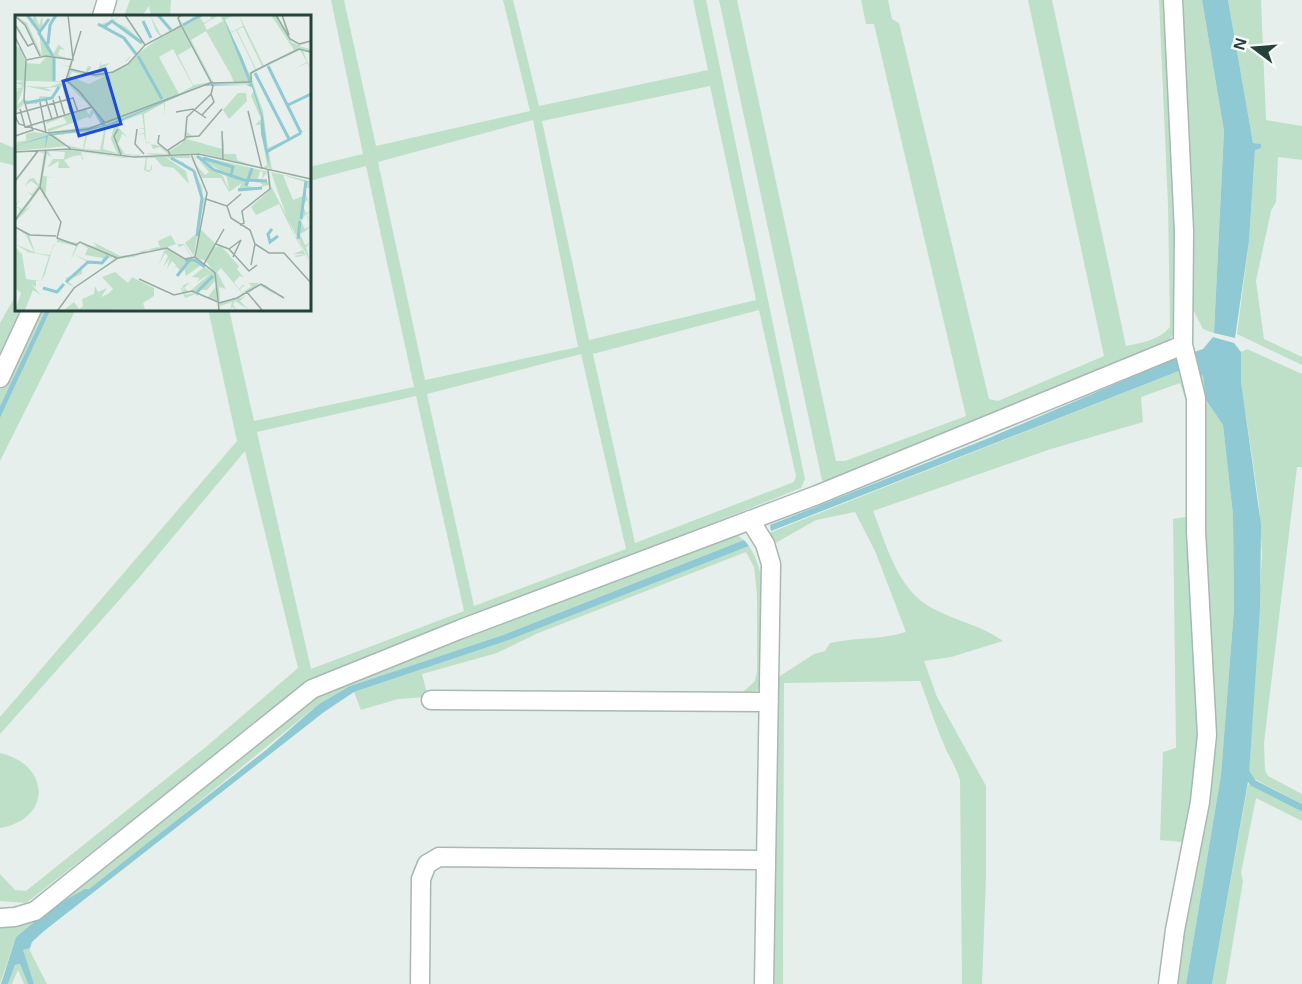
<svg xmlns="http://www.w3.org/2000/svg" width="1302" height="984" font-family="Arial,sans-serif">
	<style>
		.green { fill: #bfe0c8; fill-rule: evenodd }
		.water { fill: #8ec9d4 }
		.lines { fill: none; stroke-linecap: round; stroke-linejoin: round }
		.stream { stroke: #8ec9d4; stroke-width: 7 }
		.minor-casing { stroke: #a8b8b2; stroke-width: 21 }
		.minor { stroke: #fff; stroke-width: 18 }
		.inset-river { fill: none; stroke: #8ec9d4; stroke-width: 3 }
		.inset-road { fill: none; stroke: #98aaa4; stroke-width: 1.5 }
		.view { fill: #1d4ed8; fill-opacity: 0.15; stroke: #1d4ed8; stroke-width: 3 }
		.inset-edge { fill: none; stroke: #24423a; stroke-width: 3 }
	</style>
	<rect width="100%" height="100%" fill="#e6efeb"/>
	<!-- green -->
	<path class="green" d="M130 0H171L170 16H151L149 6 142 16H124Z
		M331 0H344L376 146 530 111 503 0H513L539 106 708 70 693 0H706L805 479 801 488 459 624 294 694 26 903 0 901V874L15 890 26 891 207 746 298 668 245 451 137 580 0 734V717L237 441 208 309H229L254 421 414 387 366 166 309 181V167L363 154ZM710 86 756 300 589 340 542 121ZM533 120 578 347 425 380 378 162ZM759 310 796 476 794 482 635 543 593 354ZM581 354 626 549 474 606 427 394ZM416 396 464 611 311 669 257 432Z
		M719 0H737L836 461H845L966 416 874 24H866L861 0H888L892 19 899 23 989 399 998 401 1104 356 1028 0H1052L1126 346C1142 343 1159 340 1170 327L1168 205 1159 0H1167L1177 188 1175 333 1167 342 826 482 822 480Z
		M1176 0H1202L1224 131 1214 333 1203 329 1188 300Z
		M1228 0H1261L1266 120 1302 126V160L1278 157 1276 202 1271 211 1256 281 1264 339 1302 357V365L1237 334 1249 241 1255 150 1260 144 1253 143Z
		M0 142 16 149V166L0 162Z
		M16 295V309H23L0 359V323Z
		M38 309H46L0 406V390Z
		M51 309H76L0 461V418Z
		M1247 349 1302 374V467H1297L1264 743 1265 770 1268 776 1302 794V804L1249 776 1262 554 1259 505 1241 381V352Z
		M1184 369 1192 401 1188 407 1180 383 1141 397 1143 422 1051 449 873 511C887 546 897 589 932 608 956 621 981 625 1003 641L951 657 924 661 937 697 986 786V877L982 984H962L960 780C956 766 948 756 943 742 934 722 928 701 920 681L784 683 783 984H773L777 678 814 654 825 651 830 643C855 637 882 640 906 632L875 551 855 512 816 520 772 545 764 535Z
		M1192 370 1203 376 1206 400 1223 425 1233 515 1234 609 1221 775 1186 984H1172L1202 806Z
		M1191 516 1202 739 1166 984H1158L1182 842 1160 840 1163 752 1176 748 1173 519Z
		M730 535H737L744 540 503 635 350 686 319 704 146 845 89 889 50 909 16 937 0 984V927L18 925 324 691Z
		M749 546C773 581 762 648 761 690L742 693 755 681 757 672V594L754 567 746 552 536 634 497 653 422 674 428 697 398 699 361 710 354 692 509 640Z
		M0 753C50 764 53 819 0 828Z
		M1248 784 1302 812V821L1256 798 1241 873 1243 881 1226 984H1212Z
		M30 948V951L47 984H34L23 954V950Z
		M20 964 28 984H24L18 970 12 984H8L15 965Z"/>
	<!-- water -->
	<path class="water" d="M1202 0H1228L1253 143 1261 144V148L1255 150 1249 241 1235 338 1214 333 1224 131Z
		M46 309H51L0 418V406Z
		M1213 337 1234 343 1241 352V381L1261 525 1260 608 1249 776 1212 984H1186L1221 775 1234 609 1233 515 1223 425 1206 400 1203 376 1192 370 1188 354 1203 349Z
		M1181 356 1184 369 771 531 770 525 989 438Z
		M744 540 749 546 509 640 354 692 324 712 44 931 32 942 30 948 23 950 34 984H28L20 964 15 965 8 984H1L16 937 50 909 85 889H89L266 750 319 704 350 686 503 635Z"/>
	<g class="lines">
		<!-- stream -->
		<path class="stream" d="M1245 771 1253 783 1302 808"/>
		<!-- minor casing -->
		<g class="minor-casing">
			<path id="minor" d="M102 16 107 0
				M0 378 32 309
				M750 520 765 544 771 564 764 984
				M431 700 769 702
				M0 918 15 917 35 911 312 689 461 629 817 495 1183 345
				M420 984 421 879 427 864 439 857 765 860
				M1168 984 1175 930 1200 802 1207 735 1196 531V398L1183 345 1184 231 1173 0"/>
		</g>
		<!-- minor -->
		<use href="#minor" class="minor"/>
	</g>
	<!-- overview -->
	<g transform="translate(15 15)">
		<rect width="296" height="296" fill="#e6efeb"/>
		<path d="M0 0 12 8 27 41 24 16 18 8 16 12 17 5 12 0 18 4 20 0 24 10 27 2 28 11 36 0 24 17 28 28 32 29 36 8 44 0 35 10 34 30 38 40 43 30H50H44L50 35 45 34 43 40 58 45 56 54 70 58 73 51 77 52 73 57 82 59 86 46V50L95 48 84 56 92 59 113 49 121 40 110 26 116 40 113 45 109 48 116 40 108 22 83 10 97 6 96 0 98 5 106 1 98 6 102 9 107 10 112 13 128 27 98 6 90 11 110 23 122 39 146 22 141 16 135 0 147 22 157 16 143 0 157 15 166 9 163 3 167 0 164 3 168 10 186 0H189L185 3 189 8 196 4 195 0H204L189 9 192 15 208 6 205 0H219L210 5 216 17 228 11 224 0 249 51 279 35 256 0H262L271 19 267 0 276 27 283 30 295 27 284 31 295 34V38L288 36 295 53 292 48 279 54 292 47 285 35 235 59 248 96 253 133 273 124 260 96 274 124 295 113 254 137 257 155 295 164 255 155 247 106 254 153H247L252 150 245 110H240L246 104 236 81 239 74 231 69H190L91 110 76 91V93L71 95 74 100 77 93 87 111 36 119 35 120 27 122 82 114 150 87V102L149 88 129 99 131 127 136 128H131L129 119 122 120 129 118V114H124L129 113 127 99 100 109 112 122 107 119 103 129 110 139 124 140 126 137 124 141 58 134 52 131 0 136 2 127 18 124 11 125V119L0 122 18 117 35 119 32 114 52 108 48 102 31 109 32 106 75 92 50 66 37 83H26L22 89 10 88 0 97V77L4 75 0 74 8 72 0 71H8L0 68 9 66 0 65V31L6 33 11 48 25 49 31 42 25 41 10 11ZM228 12 247 51 241 54 222 15ZM221 15 240 54 234 58 216 18ZM191 16 216 60 219 68 198 67 176 25ZM177 32 196 67H195L178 70 163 40ZM158 34 178 71 164 79 144 42ZM39 42 57 45 54 51 45 50 55 52 50 66H40ZM57 57 81 62 90 61 74 69 55 61ZM10 66 48 67 34 72 9 71ZM9 71 34 76H37L30 73 43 72 36 82 25 81 22 87 20 83 21 88 8 84 2 90ZM79 98 86 110 33 117 73 102 75 104ZM99 110 96 124 102 138 88 134 91 112ZM89 116 85 135 69 134 73 117ZM71 117 68 134 52 130 39 120ZM223 78H231L232 86 214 104 208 95ZM170 106 172 117 177 121 172 124 207 134 209 124V139H221L222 145 246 153 186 138 140 140 129 138 153 139 145 132 138 134 136 129 146 131 153 137 167 128 171 122ZM54 135 117 143 174 140 179 147 191 174 176 143H156L168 147 175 156 166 147 150 142 171 156 174 169 159 153 147 151 140 143H132L131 155H135L137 149V154L134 157 129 155 131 143H109L67 137 66 138 68 143V147L66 140 59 141 49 145 55 153H43L44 146 32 153 38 144H49L50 137 33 136 37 143 32 139 28 161 42 163 32 162 30 184 25 174 10 195 17 190 0 207 5 195 0 190 6 184 1 191 7 194 17 181 12 176 17 179 23 171 16 166 10 171 14 164 19 163 24 170 29 138 23 137 0 169 21 137 0 138ZM180 140 181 148 179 140 254 157 256 171 271 200 256 157 295 166V173H291L290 177 295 191 292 185 288 191 291 198 295 196 292 199 295 209 291 199 286 206 290 214 295 211 291 216 295 226 291 216 285 219 290 230 295 228 291 232 295 246 273 205 281 223 286 230 295 250 290 240 282 242 279 241 290 239H278L288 235 281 224 264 189 241 200 236 192 255 175V170L223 175 227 168 214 177 206 163H187L181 150 190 160 194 157 184 146 208 161 214 175 211 159ZM245 156 248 157 247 164 252 157 254 167 243 166 248 170 242 173 233 171 234 165H247L243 164ZM268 160 290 167 288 181 278 185ZM179 156 187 172 188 184 191 182 183 212 201 229 199 232 206 231 224 251 222 254 229 263 225 261 219 267 224 274 228 270H230L225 274 227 278 237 271 233 268H244L242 270 246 269 251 270 261 280 244 270 234 278 231 275 224 284 231 280 225 286 234 295 220 286 218 290 222 295 217 292 215 295 217 287 205 291V295L203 281 202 286 193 282 201 271 200 266 192 275H186L187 272 182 282 181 279 170 283 165 272 170 277 167 271 175 267 169 273 173 276 182 267 169 280 180 278 174 277 196 258 182 267 185 263 177 262 189 252 186 250 171 261 169 252 160 262 165 255 161 251 156 257 161 250 157 246 152 254 155 243 148 252 153 241 150 238 143 251 150 234 132 235 128 238 119 242 99 244 93 249 100 242 90 243 87 249 76 247 67 252V259L52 265 59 272 51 268V263L62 258 67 251 72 247 59 239 56 244 61 231 43 227 38 232 30 259 26 266H21V272L16 269 26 280 18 275 10 295H0L6 278 0 273V232L7 239 11 264 26 266 34 241 13 237 0 229 19 237 11 220 0 212 14 220 20 238 35 240 38 231 42 228V224L82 232 78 227 105 241 124 239 127 237H123L143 232 145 233 143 226 156 220 161 229 147 234 151 233 169 244 177 243 169 230 164 232 162 229H169L177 242V244L200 259 191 246 181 243 183 215 179 241 170 228 181 219 187 187ZM64 228 73 233 70 240 88 243 87 247 73 246 59 239ZM206 253 227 278 225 282 205 287 204 272 211 274 202 257ZM100 257 113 268 117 262 139 273V281L128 288 130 294 49 295 59 287 64 294 68 291 67 284 79 279 80 271 83 277 92 273 86 282 93 279 98 274 87 262Z" fill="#bfe0c8" fill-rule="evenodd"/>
		<path d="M207 0 227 42 239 74 248 102 255 155 246 119V101L237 72 231 70 187 71 99 109 72 116 33 121 30 134 31 122 0 131 36 119 87 111 77 93 91 110 190 69 235 70Z" fill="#8ec9d4"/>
		<path class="inset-river" d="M12 0 24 16M143 0 156 15M34 4 24 18 38 41M128 6 136 23M83 9 109 23 121 39M168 10 186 0M89 12 97 6 127 28M33 29 35 10 41 0M123 41 147 84M39 42V66M253 51 286 118M240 58 274 124M11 88 37 83 44 72M273 90 296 79M251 137 286 118M182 141 199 155 229 165 252 166M156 143 179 156M188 143 218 152 216 160M179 156 187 183 182 221M231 171 237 153M223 175 247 173M286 204 291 166M257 214 253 219 255 227 263 221M283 224 285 206M170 245H180L190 252M162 261 174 246M51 267 73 247 87 248 93 241M28 273 42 277 49 269M182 277 198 261"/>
		<path class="inset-road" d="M53 0 58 44M110 0 130 30M261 0 275 24 284 29 296 26M267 0 274 20M0 1 10 10 25 41M1 11 13 31 19 28M66 16 51 65 64 76 90 108M0 22 11 44M55 54 80 60 98 57 113 49 130 30 166 11 163 3 166 0M236 67V58L255 48 284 34 296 37M198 68 235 67M48 70 56 99M44 81 50 101M31 85 37 104M38 85 43 103M25 87 31 118M5 94 10 112 77 92M233 96 247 154M161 97 178 94 191 103M0 99 58 83 63 97M187 100 199 87 196 79M0 101 4 109 33 118 56 134M103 114 99 121 106 140M122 114 120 129 129 139M18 116 9 85 11 45 31 41 59 45M207 116 208 145M33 118 73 114 198 67M144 120 143 128 153 136M0 121 18 115M170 122 184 121 207 94M0 137 54 134 119 142 184 139 296 164M176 139 192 178 180 242 200 258 204 295M155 140 153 135 170 124 172 102 196 79 198 71 166 10M0 166 23 136M25 172 46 207 42 223 61 230 65 227 102 243M191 184 212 191 216 203 235 215 240 229 254 238H269L296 268M212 191 226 179M0 205 25 172 31 135M225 210 229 208 227 196 255 174 253 155M0 212 15 220 41 221M201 229 214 234 234 256 242 250M214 234 226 225 218 242M189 249 209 214M236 250 240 229M124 264 159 280 177 276 203 287M231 276 247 295M204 288 222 283 246 269 269 283M43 295 59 273 103 243 152 233 170 244 180 242"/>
		<path class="view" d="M90 54 106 109 64 121 48 66Z"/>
		<rect width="296" height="296" class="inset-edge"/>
	</g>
	<!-- north arrow -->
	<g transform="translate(1254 48) rotate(286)" stroke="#f7fbf9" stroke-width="4.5" paint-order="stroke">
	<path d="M0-4.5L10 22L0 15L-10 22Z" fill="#24423a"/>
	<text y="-9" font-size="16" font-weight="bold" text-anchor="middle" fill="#24423a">N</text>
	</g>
</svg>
